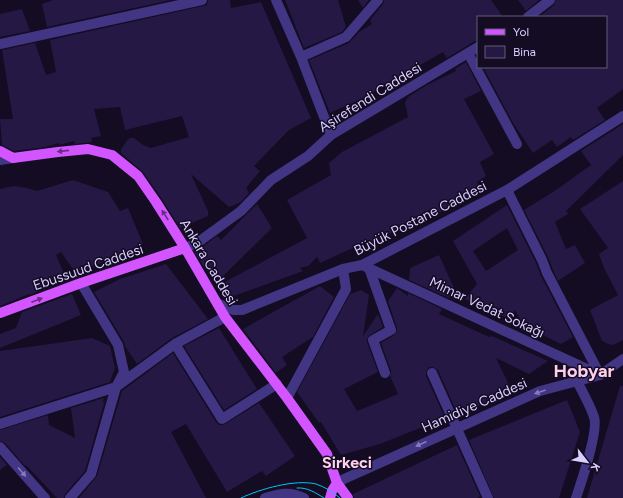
<svg xmlns="http://www.w3.org/2000/svg" width="623" height="498" font-family="Figtree,sans-serif">
	<style>
		.building { fill: #251844; fill-rule: evenodd }
		.lines { fill: none; stroke-linecap: round; stroke-linejoin: round }
		.minor { stroke: #413584; stroke-width: 10 }
		.major { stroke: #d255ff; stroke-width: 10 }
		.tram { stroke: #00c5f9; stroke-width: 1 }
		.oneway { fill: #692d85 }
		.oneway2 { fill: #857abb }
		.labels { text-anchor: middle; stroke-width: 3; stroke-linejoin: round; paint-order: stroke }
		.street-label { font-size: 14px; fill: #d9ceff; stroke: #130c22 }
		.quarter-label { font-size: 16px; font-weight: bold; fill: #ffd0e9; stroke: #130c22 }
		.district-label { font-size: 18px; font-weight: bold; fill: #ffd0e9; stroke: #130c22 }
	</style>
	<rect width="100%" height="100%" fill="#130c22"/>
	<!-- building -->
	<path class="building" d="M53 0H171L47 27 42 4Z
		M208 0H230L231 8 261 2 311 118 289 130 254 166 260 171 246 188 249 193 241 202 229 207 191 174 208 211V216L180 228 162 199 143 172 121 153V149L129 138H134L143 145 151 148 189 137 182 116 125 130 120 107 94 109 101 136 91 138 92 142 75 144 74 141 59 145V143L45 147 14 151 2 145 0 119H13L2 50 35 43 46 75 56 72 50 40 203 6 207 5Z
		M285 0H338L346 27 342 32 304 48Z
		M358 0H369L363 8Z
		M384 0H491L503 17H478V41H475L447 58 443 52 363 98 330 113 309 60 349 43 359 32 372 24 370 20 383 4Z
		M518 0H539L526 11Z
		M556 0H623V89L597 108 605 120 573 140 571 137 557 147 552 140 533 153 513 123 483 67H606V17H539L554 5Z
		M22 9 30 31 0 37V14Z
		M466 62 481 91 464 99 494 154 480 162 486 176 477 182 481 193 437 214 434 209 422 215 423 217 369 244 368 241 320 263 317 257 308 266 300 268 303 271 231 297 223 283 307 238 287 200 331 175 329 163 342 152 408 117 405 103 408 97 427 85 456 71 455 69Z
		M623 124V155L566 211 568 214 555 222 566 249 575 245 585 263 558 281 553 270 548 257 524 210 556 190 591 165 581 151Z
		M73 180 108 192 120 211 128 208 143 244 76 274 61 252 56 255 66 278 39 290 40 291 29 295V294L0 306V189L14 186 27 188 37 191Z
		M623 181V340L613 345 608 344 602 341 590 310 618 295 604 268 599 254 608 248 580 209Z
		M257 204 272 228 221 278 218 273 212 277 202 264 194 251 201 248 217 236 221 240Z
		M507 205 536 263 541 276 573 337 561 344 523 325 515 310 509 319 465 299 477 284 453 241ZM507 228 518 250 486 271 473 251Z
		M439 255 454 288 449 298 409 280 410 268Z
		M166 264 208 319 172 338 137 364 125 346 124 342 94 292 120 279Z
		M320 286 334 297 313 337 282 357 287 365 276 373 243 329Z
		M397 288 408 296V293L442 309 439 314 489 337 492 336 548 361 529 374 496 358 512 391 458 415 438 370 433 367H429L426 372V376L445 418 380 444 341 455 321 422 319 423 297 392 350 294 361 290 369 295 363 336 378 314 383 327 370 335 367 339V342L378 372 344 389 357 411 398 394 390 376 391 371 381 343 394 335 397 331V328L388 301Z
		M72 294 81 315 0 348V334L16 328 22 312Z
		M219 328 257 389 224 410 184 346Z
		M92 338 110 346 115 368 110 382 0 417V351Z
		M173 353 216 422 219 425H222L225 424 259 403 295 456 266 476 262 471 227 492 186 424 171 432 206 498H79L97 476 122 391Z
		M620 386H623V498H587Z
		M104 398 102 403 105 400 85 471 65 494 64 498H57L26 465 25 466 5 443 0 441V430L48 415 49 425 75 438 71 408Z
		M567 400 580 432 559 498H494L469 440Z
		M457 445 480 496 477 498H354L353 494Z
		M0 457 7 465 0 470Z"/>
	<g class="lines">
		<!-- minor -->
		<path class="minor" d="M276 0 301 57 331 135
			M528 17 550 0
			M0 44 202 0
			M468 53 517 144
			M301 57 346 37 378 0
			M0 160 13 158
			M507 190 542 260 547 273 600 375
			M185 248 197 243 241 211 271 180 308 156 331 135 478 47
			M362 265 600 375
			M369 268 391 330 373 340 385 373
			M217 303 233 310H242L343 269 362 265 507 190 623 116
			M175 344 222 419 277 384
			M432 373 488 498
			M287 398 346 289 343 269
			M0 424 116 387 175 344 225 317
			M0 447 45 498
			M337 483 344 479 540 391 600 375 623 359
			M70 498 91 474 116 387 124 372 118 345 81 283
			M265 498C280 494 289 491 304 498
			M576 498C581 483 599 431 594 417 590 405 583 393 577 381"/>
		<!-- major -->
		<path class="major" d="M0 151 13 158 58 152 88 149 112 155 138 176 156 202 185 248 225 317 287 398 327 454 337 483 348 498
			M0 313 81 283 185 248
			M330 498 332 491 337 483"/>
		<!-- tram -->
		<path class="tram" d="M297 488C307 487 316 493 324 498
			M241 498C260 489 295 479 316 484 325 487 333 492 340 498"/>
	</g>
	<!-- one-way arrows -->
	<defs><path id="oneway-solid" d="M-6-.8H1V-3.2L6.5 0L1 3.2V.8H-6Z"/></defs>
	<g class="oneway">
		<use href="#oneway-solid" transform="translate(63 151) rotate(174)"/>
		<use href="#oneway-solid" transform="translate(165 215) rotate(-123)"/>
		<use href="#oneway-solid" transform="translate(37 300) rotate(-21)"/>
	</g>
	<g class="oneway2">
		<use href="#oneway-solid" transform="translate(540 392) rotate(161)"/>
		<use href="#oneway-solid" transform="translate(421 444) rotate(155)"/>
		<use href="#oneway-solid" transform="translate(22 472) rotate(49)"/>
	</g>
	<g class="labels">
		<!-- street labels -->
		<g class="street-label">
			<text transform="translate(370 97) rotate(-32)" y="5">Aşirefendi Caddesi</text>
			<text transform="translate(420 218) rotate(-27)" y="5">Büyük Postane Caddesi</text>
			<text transform="translate(209 262) rotate(59)" y="5">Ankara Caddesi</text>
			<text transform="translate(88 267) rotate(-19)" y="5">Ebussuud Caddesi</text>
			<text transform="translate(487 307) rotate(25)" y="5">Mimar Vedat Sokağı</text>
			<text transform="translate(474 405) rotate(-24)" y="5">Hamidiye Caddesi</text>
		</g>
		<!-- quarter labels -->
		<g class="quarter-label">
			<text x="347" y="468">Sirkeci</text>
		</g>
		<!-- district labels -->
		<g class="district-label">
			<text x="584" y="377">Hobyar</text>
		</g>
	</g>
	<!-- legend -->
	<rect x="477" y="16" width="130" height="52" fill="#130c22" stroke="#625a7a"/>
	<rect x="485" y="29" width="20" height="6" fill="#d255ff" stroke="#625a7a"/>
	<text x="513" y="36" font-size="12" fill="#d9ceff">Yol</text>
	<rect x="485" y="46" width="20" height="12" fill="#251844" stroke="#625a7a"/>
	<text x="513" y="56" font-size="12" fill="#d9ceff">Bina</text>
	<!-- north arrow -->
	<g transform="translate(587 462) rotate(121)" stroke="#130c22" stroke-width="3" paint-order="stroke">
	<path d="M0-3L7 15L0 10L-7 15Z" fill="#d9ceff"/>
	<text y="-6" font-size="11" font-weight="bold" text-anchor="middle" fill="#d9ceff">K</text>
	</g>
</svg>
